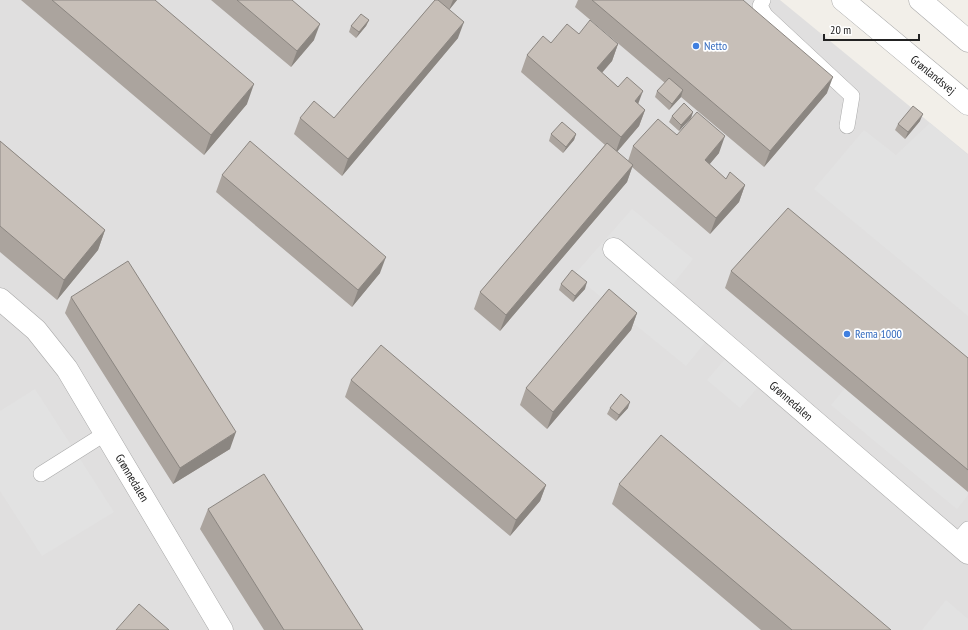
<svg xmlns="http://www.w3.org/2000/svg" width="968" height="630" font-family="'PT Sans Narrow',sans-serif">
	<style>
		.residential { fill: #e0dfdf }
		.parking { fill: #e2e2e2 }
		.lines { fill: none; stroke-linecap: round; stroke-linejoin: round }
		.service-casing { stroke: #a9a9a9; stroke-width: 16 }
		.minor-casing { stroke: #a9a9a9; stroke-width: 23 }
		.tertiary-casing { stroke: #a9a9a9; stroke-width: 23 }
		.service { stroke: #fff; stroke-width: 15 }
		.minor { stroke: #fff; stroke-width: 22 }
		.tertiary { stroke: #fff; stroke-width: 22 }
		.wall { fill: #aba49e }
		.shaded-wall { fill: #8b8681 }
		.building { fill: #c7bfb8; stroke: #8b8681 }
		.shop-dot { fill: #3f7fe0; stroke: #fff; stroke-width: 1.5 }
		.labels { text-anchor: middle; stroke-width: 3.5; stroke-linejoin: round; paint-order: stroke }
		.shop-label { font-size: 12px; fill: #366cbe; stroke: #fff; text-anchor: start }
		.street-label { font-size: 12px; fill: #222; stroke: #fff }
	</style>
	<rect width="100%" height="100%" fill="#f2efe9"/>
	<!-- residential -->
	<path class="residential" d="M0 0H780L968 154V630H0Z"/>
	<!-- parking -->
	<path class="parking" d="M930 123 968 155V316L814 189 864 130 896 155Z
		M632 209 693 259 669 289 715 330 686 366 574 275Z
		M725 359 758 387 740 408 707 380Z
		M845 388 968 492V495L957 509 831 405Z
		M35 389 114 512 42 556 0 491V411Z
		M946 600 968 619V630H922Z"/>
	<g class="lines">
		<!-- service casing -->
		<g class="service-casing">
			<path id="service" d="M763 0 760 6 765 15 852 96 847 126
				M41 474 106 433
				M956 543 968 529"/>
		</g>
		<!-- minor casing -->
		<g class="minor-casing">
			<path id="minor" d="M614 249 968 553
				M0 299 36 330 67 369 222 630"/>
		</g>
		<!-- tertiary casing -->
		<g class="tertiary-casing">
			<path id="tertiary" d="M843 0 968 104
				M920 0 968 41"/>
		</g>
		<!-- service -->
		<use href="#service" class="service"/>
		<!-- minor -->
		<use href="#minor" class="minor"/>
		<!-- tertiary -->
		<use href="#tertiary" class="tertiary"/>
	</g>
	<!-- wall -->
	<path class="wall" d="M21 0H155L247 104 204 155Z
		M211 0H292L314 40 291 67Z
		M435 0H457L449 10 458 38 342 176 294 134 300 118H334Z
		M578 0H743L827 93 764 167 681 97 669 110 655 97 657 91 665 83 575 7Z
		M369 20 366 26 356 38 349 32 351 26Z
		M579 34 618 44 612 61 602 73 645 110 639 126 617 152 628 161 633 146 677 135 719 153 709 164 726 179 745 185 739 202 710 234 632 167 627 182 500 331 474 309 480 292 605 145 521 72 527 55Z
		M693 112 691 118 679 131 669 122 672 116Z
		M920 121 905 139 895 130 898 124Z
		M551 134H576L574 140 563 153 549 141Z
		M0 141 105 230 98 250 57 300 0 252Z
		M222 175 380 273 352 307 216 192Z
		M731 271 968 358V492L725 288Z
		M561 284 585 289 573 302 559 290Z
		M71 297 230 449 173 484 65 313Z
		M637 313 631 330 547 429 520 405 526 388Z
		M351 380 546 485 540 501 510 536 345 397Z
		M610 408H628L616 421 607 414Z
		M619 484 891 630H761L612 504Z
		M208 509 363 630H264L200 529Z"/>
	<!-- shaded-wall -->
	<path class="shaded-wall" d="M453 0H457L449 10Z
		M369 20 366 26 356 38 359 32Z
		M464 22 458 38 342 176 348 159Z
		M320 24 314 40 291 67 297 51Z
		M618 44 612 61 591 85 597 68Z
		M833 77 827 93 764 167 770 151Z
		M254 84 247 104 204 155 211 135Z
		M683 90 681 97 669 110 672 104Z
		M643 91 637 107 635 101Z
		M645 110 639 126 615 154 621 137Z
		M693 112 691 118 679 131 681 125Z
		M923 114 920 121 905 139 908 132Z
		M576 134 574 140 563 153 566 147Z
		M725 136 719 153 699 177 705 160Z
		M633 165 627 182 500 331 506 315Z
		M745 185 739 202 710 234 716 218Z
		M105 230 98 250 57 300 64 280Z
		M386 257 380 273 352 307 358 290Z
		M587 282 585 289 573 302 575 296Z
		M637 313 631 330 547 429 553 412Z
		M630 402 628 408 616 421 619 415Z
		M236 432 230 449 173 484 180 468Z
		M546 485 540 501 510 536 516 520Z"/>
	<!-- building -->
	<path class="building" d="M52 0H155L254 84 211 135Z
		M237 0H292L320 24 297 51Z
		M435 0H438L464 22 348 159 300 118 314 101 334 118Z
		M592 0H743L833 77 770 151Z
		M361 14 369 20 359 32 351 26Z
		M590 20 618 44 597 68 618 87 627 77 643 91 635 101 645 110 621 137 527 55 543 36 551 43 567 24 579 34Z
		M669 78 683 90 672 104 657 91Z
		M684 103 693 112 681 125 672 116Z
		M913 106 923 114 908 132 898 124Z
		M697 112 725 136 705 160 726 179 730 172 745 185 716 218 633 146 658 119 677 135Z
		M562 122 576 134 566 147 551 134Z
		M0 141 105 230 64 280 0 226Z
		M250 141 386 257 358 290 222 175Z
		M607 143 633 165 506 315 480 292Z
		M788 208 968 358V470L731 271Z
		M128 261 236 432 180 468 71 297Z
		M572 270 587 282 575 296 561 284Z
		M609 289 637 313 553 412 526 388Z
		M381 345 546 485 516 520 351 380Z
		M621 394 630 402 619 415 610 408Z
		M661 435 891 630H792L619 484Z
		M264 474 363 630H284L208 509Z
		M139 604 169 630H116Z"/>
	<!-- markers -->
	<g class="shop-dot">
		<circle cx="696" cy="46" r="4"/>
		<circle cx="847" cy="334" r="4"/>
	</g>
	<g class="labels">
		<!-- shop labels -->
		<g class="shop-label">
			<text x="704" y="50">Netto</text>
			<text x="855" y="338">Rema 1000</text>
		</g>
		<!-- street labels -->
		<g class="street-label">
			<text transform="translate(933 75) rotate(39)" y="4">Grønlandsvej</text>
			<text transform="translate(791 401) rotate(41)" y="4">Grønnedalen</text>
			<text transform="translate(132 478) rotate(59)" y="4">Grønnedalen</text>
		</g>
	</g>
	<!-- scale -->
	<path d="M824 34v6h95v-6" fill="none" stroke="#222222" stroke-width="2"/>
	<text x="830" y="34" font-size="12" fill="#222222" stroke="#ffffff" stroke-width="3" paint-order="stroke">20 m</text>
</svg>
